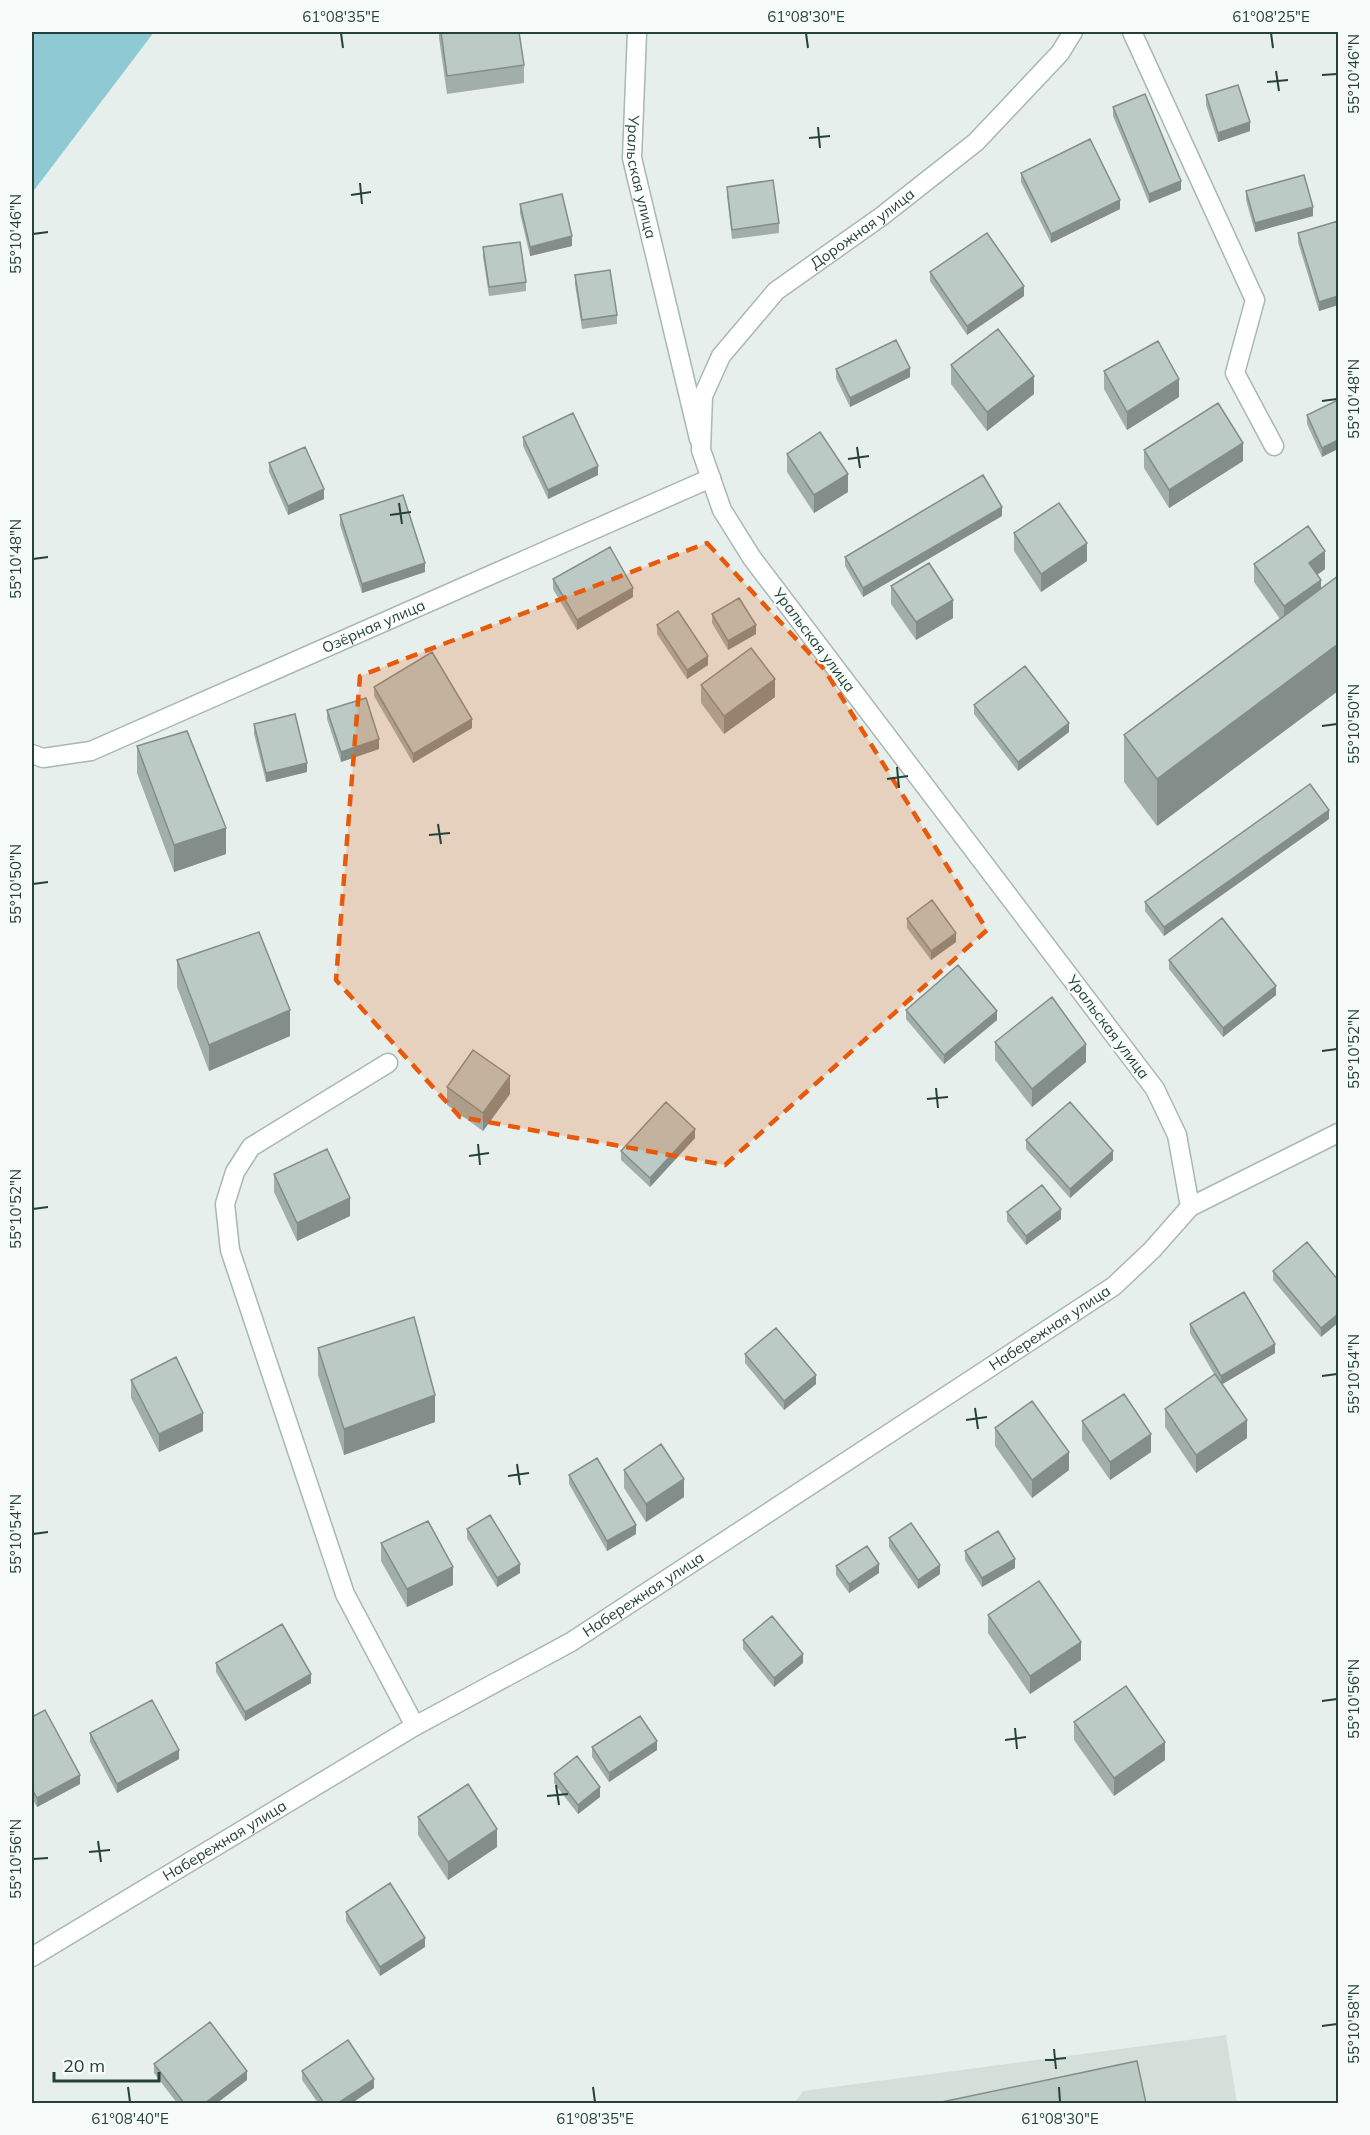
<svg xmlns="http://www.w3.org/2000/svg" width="1370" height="2135" font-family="Mulish,sans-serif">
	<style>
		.built { fill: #d4dfda }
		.water { fill: #8ec9d4 }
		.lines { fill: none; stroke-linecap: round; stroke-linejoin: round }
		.service-casing { stroke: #a8b8b2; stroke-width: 21 }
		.minor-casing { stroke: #a8b8b2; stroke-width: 21 }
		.tertiary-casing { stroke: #a8b8b2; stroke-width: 21 }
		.service { stroke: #fff; stroke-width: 18 }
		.minor { stroke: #fff; stroke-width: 18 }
		.tertiary { stroke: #fff; stroke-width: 18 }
		.wall { fill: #a1aea9 }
		.shaded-wall { fill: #838d89 }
		.building { fill: #bbcac4; stroke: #838d89; stroke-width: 1.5 }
		.marked { fill: #e8590c; fill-opacity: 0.2; stroke: #e8590c; stroke-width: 4.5; stroke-dasharray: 12 8; stroke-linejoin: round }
		.ticks { fill: none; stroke: #24423a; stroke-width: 2 }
		.labels { text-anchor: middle; stroke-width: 4.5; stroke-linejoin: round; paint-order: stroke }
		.street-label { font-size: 15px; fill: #24423a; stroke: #f7fbf9 }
		.neatline { fill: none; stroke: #24423a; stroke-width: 2 }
		.ticks-label { font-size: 15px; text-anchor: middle; fill: #24423a }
	</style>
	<rect width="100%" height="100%" fill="#e6efeb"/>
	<!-- built -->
	<path class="built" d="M1226 2035 1237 2103 794 2104 803 2091Z"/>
	<!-- water -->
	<path class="water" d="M32 32H154L32 193Z"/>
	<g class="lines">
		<!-- service casing -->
		<g class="service-casing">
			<path id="service" d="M1132 32 1255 300 1235 373 1274 446
				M388 1063 251 1147 235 1172 225 1204 230 1250 345 1594 415 1726"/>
		</g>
		<!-- minor casing -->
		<g class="minor-casing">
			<g id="minor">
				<path id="s1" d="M637 32 632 158 699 439"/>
				<path id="s2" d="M32 754 43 758 91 751 711 478"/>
				<path d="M1190 1207 1338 1133"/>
			</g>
		</g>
		<!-- tertiary casing -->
		<g class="tertiary-casing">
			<g id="tertiary">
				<path id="s3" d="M32 1957 415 1726 571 1642 1114 1286 1152 1250 1190 1207 1177 1135 1155 1089 752 558 722 510 701 450 703 396 721 356 776 291 882 216 976 142 1060 53 1073 32"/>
			</g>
		</g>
		<!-- service -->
		<use href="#service" class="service"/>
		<!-- minor -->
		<use href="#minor" class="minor"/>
		<!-- tertiary -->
		<use href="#tertiary" class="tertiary"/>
	</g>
	<!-- wall -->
	<path class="wall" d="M439 32H519L524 65V83L447 94 439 38Z
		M1206 95 1250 131 1218 142 1206 105Z
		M1113 107 1181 190 1149 203 1113 116Z
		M1021 173 1120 209 1051 243 1021 182Z
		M727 187 779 223V233L732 239 727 196Z
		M1246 191 1313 216 1255 232 1246 200Z
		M520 204 572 246 530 256 520 213Z
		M1338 221V305L1319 311 1298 242V233Z
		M483 247 526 282V291L489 296 483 257Z
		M930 272 1024 296 967 335 930 281Z
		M575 275 617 315V324L582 329 575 284Z
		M951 365 1034 394 987 431 951 384Z
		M836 369 910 377 850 407 836 378Z
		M1104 371 1179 397 1127 430 1104 389Z
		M1338 400 1322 457 1307 424V415Z
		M523 437 598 475 548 499 523 446Z
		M1144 450 1243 461 1169 508 1144 468Z
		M787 454 848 492 814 513 787 472Z
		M269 463 324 499 288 515 269 472Z
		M340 515 425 572 362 593 340 525Z
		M1002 516 863 597 845 566V557Z
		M1014 533 1087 561 1041 592 1014 551Z
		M1254 564 1325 569 1317 575 1321 589 1338 576V691L1157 826 1124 782V735L1280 619 1254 582Z
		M553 579 633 597 577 630 553 589Z
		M891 586 953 618 916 640 891 604Z
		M712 614 756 634 728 650 712 623Z
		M657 625 708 665 687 679 657 634Z
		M701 685 775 697 724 734 701 703Z
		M374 687 472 728 413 763 374 696Z
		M974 705 1069 732 1018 771 974 714Z
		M327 710 379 749 341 762 327 719Z
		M254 724 307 772 266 782 254 734Z
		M137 746 226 854 174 872 137 773Z
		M1329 819 1164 936 1145 911V902Z
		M907 919 956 942 931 960 907 928Z
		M177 960 290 1036 209 1071 177 987Z
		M1169 960 1276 995 1223 1037 1169 969Z
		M906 1010 997 1020 944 1064 906 1019Z
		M995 1042 1086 1062 1032 1107 995 1060Z
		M447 1087 510 1094 483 1131 447 1105Z
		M695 1138 650 1187 621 1160V1151Z
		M1026 1140 1113 1160 1070 1198 1026 1149Z
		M274 1174 350 1216 297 1241 274 1192Z
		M1007 1212 1061 1219 1026 1245 1007 1221Z
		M1273 1271 1338 1280 1321 1337 1273 1280Z
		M1190 1324 1275 1353 1222 1384 1247 1438 1196 1473 1165 1427V1409L1214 1374 1190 1333Z
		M318 1348 435 1422 344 1455 318 1375Z
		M745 1354 816 1384 784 1410 745 1363Z
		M131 1380 203 1431 159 1452 131 1398Z
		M1082 1421 1151 1452 1110 1480 1082 1440Z
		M995 1428 1069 1470 1032 1498 995 1446Z
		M624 1470 684 1497 646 1522 624 1488Z
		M569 1475 636 1534 607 1551 569 1484Z
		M467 1529 520 1573 497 1587 467 1538Z
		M889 1538 940 1574 918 1589 889 1547Z
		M381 1543 453 1585 407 1607 381 1561Z
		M965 1551 1015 1568 982 1587 965 1560Z
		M836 1566 879 1573 849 1593 836 1575Z
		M988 1615 1081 1660 1030 1694 988 1633Z
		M743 1640 803 1663 774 1687 743 1649Z
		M216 1663 311 1683 245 1721 216 1672Z
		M32 1717 80 1784 37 1807 32 1798Z
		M1074 1722 1165 1760 1114 1796 1074 1740Z
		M90 1733 179 1759 117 1793 90 1742Z
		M592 1747 657 1750 609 1782 592 1757Z
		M554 1774 600 1797 578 1814 554 1783Z
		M418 1817 497 1847 448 1880 418 1835Z
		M346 1912 425 1947 380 1976 346 1921Z
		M154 2064 247 2080 217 2103H177L154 2073Z
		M302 2071 374 2088 352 2103H318L302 2080Z"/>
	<!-- shaded-wall -->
	<path class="shaded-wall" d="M1250 122V131L1218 142V133Z
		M1181 181V190L1149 203V194Z
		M1120 200V209L1051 243V234Z
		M1313 207V216L1255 232V223Z
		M572 236V246L530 256V247Z
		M1024 286V296L967 335V326Z
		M1338 296V305L1319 311V302Z
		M910 368V377L850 407V398Z
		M1034 376V394L987 431V412Z
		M1179 379V397L1127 430V412Z
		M1338 440V449L1322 457V448Z
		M1243 443V461L1169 508V490Z
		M598 466V475L548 499V490Z
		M848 474V492L814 513V495Z
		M324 489V499L288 515V506Z
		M1002 507V516L863 597V588Z
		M1087 543V561L1041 592V574Z
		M1325 551V569L1309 581V563Z
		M425 563V572L362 593V584Z
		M1321 580V598L1284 624V606Z
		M633 588V597L577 630V620Z
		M953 600V618L916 640V622Z
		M756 625V634L728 650V641Z
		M1338 644V691L1157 826V779Z
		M708 656V665L687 679V670Z
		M775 679V697L724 734V716Z
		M472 719V728L413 763V754Z
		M1069 723V732L1018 771V762Z
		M379 739V749L341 762V752Z
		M307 763V772L266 782V773Z
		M1329 810V819L1164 936V927Z
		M226 828V854L174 872V845Z
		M956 933V942L931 960V951Z
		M1276 986V995L1223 1037V1028Z
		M290 1010V1036L209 1071V1045Z
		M997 1011V1020L944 1064V1055Z
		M1086 1044V1062L1032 1107V1089Z
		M510 1076V1094L483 1131V1113Z
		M695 1129V1138L650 1187V1178Z
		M1113 1151V1160L1070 1198V1189Z
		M350 1198V1216L297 1241V1223Z
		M1061 1209V1219L1026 1245V1236Z
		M1338 1314V1323L1321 1337V1328Z
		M1275 1344V1353L1221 1385V1376Z
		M816 1375V1384L784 1410V1401Z
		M435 1395V1422L344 1455V1429Z
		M203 1413V1431L159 1452V1434Z
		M1247 1420V1438L1196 1473V1455Z
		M1151 1434V1452L1110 1480V1462Z
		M1069 1452V1470L1032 1498V1480Z
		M684 1479V1497L646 1522V1504Z
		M636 1525V1534L607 1551V1541Z
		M1015 1559V1568L982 1587V1578Z
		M520 1564V1573L497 1587V1578Z
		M879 1564V1573L849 1593V1584Z
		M940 1565V1574L918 1589V1580Z
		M453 1567V1585L407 1607V1589Z
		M1081 1642V1660L1030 1694V1676Z
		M803 1654V1663L774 1687V1678Z
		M311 1674V1683L245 1721V1712Z
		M657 1741V1750L609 1782V1773Z
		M1165 1742V1760L1114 1796V1778Z
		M179 1750V1759L117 1793V1784Z
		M80 1775V1784L37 1807V1798Z
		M600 1787V1797L578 1814V1805Z
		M497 1829V1847L448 1880V1862Z
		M425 1938V1947L380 1976V1967Z
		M247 2071V2080L217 2103H205Z
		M374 2079V2088L352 2103H338Z"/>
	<!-- building -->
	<path class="building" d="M441 32H519L524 65 447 76Z
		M1238 85 1250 122 1218 133 1206 95Z
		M1145 94 1181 181 1149 194 1113 107Z
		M1090 139 1120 200 1051 234 1021 173Z
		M1304 175 1313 207 1255 223 1246 191Z
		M773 180 779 223 732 230 727 187Z
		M562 194 572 236 530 247 520 204Z
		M1338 221V296L1319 302 1298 233Z
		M987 233 1024 286 967 326 930 272Z
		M520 242 526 282 489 287 483 247Z
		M610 270 617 315 582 320 575 275Z
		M998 329 1034 376 987 412 951 365Z
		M896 340 910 368 850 398 836 369Z
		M1158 341 1179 379 1127 412 1104 371Z
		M1338 400V440L1322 448 1307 415Z
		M1218 403 1243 443 1169 490 1144 450Z
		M573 413 598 466 548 490 523 437Z
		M820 432 848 474 814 495 787 454Z
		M305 447 324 489 288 506 269 463Z
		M983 475 1002 507 863 588 845 557Z
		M403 495 425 563 362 584 340 515Z
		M1059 503 1087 543 1041 574 1014 533Z
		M1308 526 1325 551 1309 563 1321 580 1284 606 1254 564Z
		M610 547 633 588 577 620 553 579Z
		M929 563 953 600 916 622 891 586Z
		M1338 576V644L1157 779 1124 735Z
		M739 598 756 625 728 641 712 614Z
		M678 611 708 656 687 670 657 625Z
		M751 648 775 679 724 716 701 685Z
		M432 652 472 719 413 754 374 687Z
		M1025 666 1069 723 1018 762 974 705Z
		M366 698 379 739 341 752 327 710Z
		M295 714 307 763 266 773 254 724Z
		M187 731 226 828 174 845 137 746Z
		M1310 784 1329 810 1164 927 1145 902Z
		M932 900 956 933 931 951 907 919Z
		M1222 918 1276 986 1223 1028 1169 960Z
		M259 932 290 1010 209 1045 177 960Z
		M958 965 997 1011 944 1055 906 1010Z
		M1052 997 1086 1044 1032 1089 995 1042Z
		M473 1050 510 1076 483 1113 447 1087Z
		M666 1102 695 1129 650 1178 621 1151Z
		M1070 1102 1113 1151 1070 1189 1026 1140Z
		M327 1149 350 1198 297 1223 274 1174Z
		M1042 1185 1061 1209 1026 1236 1007 1212Z
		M1307 1242 1338 1280V1314L1321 1328 1273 1271Z
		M1244 1292 1275 1344 1221 1376 1190 1324Z
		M414 1317 435 1395 344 1429 318 1348Z
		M776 1328 816 1375 784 1401 745 1354Z
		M176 1357 203 1413 159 1434 131 1380Z
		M1215 1374 1247 1420 1196 1455 1165 1409Z
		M1124 1394 1151 1434 1110 1462 1082 1421Z
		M1032 1401 1069 1452 1032 1480 995 1428Z
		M661 1444 684 1479 646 1504 624 1470Z
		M597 1458 636 1525 607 1541 569 1475Z
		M490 1515 520 1564 497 1578 467 1529Z
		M428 1521 453 1567 407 1589 381 1543Z
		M911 1523 940 1565 918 1580 889 1538Z
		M998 1531 1015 1559 982 1578 965 1551Z
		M867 1546 879 1564 849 1584 836 1566Z
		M1039 1581 1081 1642 1030 1676 988 1615Z
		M772 1616 803 1654 774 1678 743 1640Z
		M282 1624 311 1674 245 1712 216 1663Z
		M1126 1686 1165 1742 1114 1778 1074 1722Z
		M152 1700 179 1750 117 1784 90 1733Z
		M45 1710 80 1775 37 1798 32 1789V1717Z
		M640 1716 657 1741 609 1773 592 1747Z
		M577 1756 600 1787 578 1805 554 1774Z
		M468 1784 497 1829 448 1862 418 1817Z
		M390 1883 425 1938 380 1967 346 1912Z
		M210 2022 247 2071 205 2103H184L154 2064Z
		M348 2040 374 2079 338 2103H324L302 2071Z
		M1137 2061 1146 2103H937Z"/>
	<!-- marked area -->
	<path class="marked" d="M707 543 824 669 987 930 725 1165 460 1117 336 980 360 676Z"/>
	<!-- ticks -->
	<path class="ticks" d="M341 33 343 48M806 33 808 48M1271 33 1273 48M1276 71 1279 91M1322 75 1337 74M1267 82 1288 80M818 127 820 148M809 138 830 136M360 183 362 204M351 195 371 192M33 234 48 232M1322 401 1337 399M857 447 860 468M848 459 869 456M399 503 402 524M390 515 411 512M33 559 48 557M1322 726 1337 724M897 767 899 788M887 779 908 776M438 824 441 844M429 835 450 833M33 884 48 882M1322 1051 1337 1049M936 1088 938 1108M927 1099 948 1097M478 1144 480 1165M469 1156 489 1153M33 1209 48 1207M1322 1376 1337 1374M975 1408 978 1429M966 1420 987 1417M517 1464 520 1485M508 1476 529 1473M33 1534 48 1532M1322 1701 1337 1699M1015 1728 1017 1749M1005 1740 1026 1737M556 1785 559 1805M547 1796 568 1794M98 1841 101 1862M89 1852 110 1850M33 1859 48 1858M1322 2026 1337 2024M1054 2049 1056 2069M1045 2060 1066 2058M128 2087 130 2102M593 2087 595 2102M1059 2087 1060 2102"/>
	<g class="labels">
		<!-- street labels -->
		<g class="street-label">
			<text dy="5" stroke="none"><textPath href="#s1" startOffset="146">Уральская улица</textPath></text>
			<text dy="5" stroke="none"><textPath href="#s3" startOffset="2584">Дорожная улица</textPath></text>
			<text dy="5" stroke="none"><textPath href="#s2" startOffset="369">Озёрная улица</textPath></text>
			<text transform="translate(814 640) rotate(53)" y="5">Уральская улица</text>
			<text transform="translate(1108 1027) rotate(53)" y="5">Уральская улица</text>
			<text dy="5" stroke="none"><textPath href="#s3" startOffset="1197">Набережная улица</textPath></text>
			<text dy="5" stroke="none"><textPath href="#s3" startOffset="711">Набережная улица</textPath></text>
			<text dy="5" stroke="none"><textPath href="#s3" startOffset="225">Набережная улица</textPath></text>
		</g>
	</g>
	<!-- border -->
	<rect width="1370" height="2135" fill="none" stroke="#f7fbf9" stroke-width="66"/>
	<!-- scale -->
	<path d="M54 2072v9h105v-9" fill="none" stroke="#24423a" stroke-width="3"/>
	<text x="63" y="2072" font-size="18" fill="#24423a" stroke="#f7fbf9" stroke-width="4.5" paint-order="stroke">20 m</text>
	<rect x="33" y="33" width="1304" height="2069" class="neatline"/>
	<g class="ticks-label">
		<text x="341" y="22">61°08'35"E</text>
		<text x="806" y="22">61°08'30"E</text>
		<text x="1271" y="22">61°08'25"E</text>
		<text transform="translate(1354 74) rotate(-90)" y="5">55°10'46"N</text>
		<text transform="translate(16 234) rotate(-90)" y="5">55°10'46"N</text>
		<text transform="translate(1354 399) rotate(-90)" y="5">55°10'48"N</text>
		<text transform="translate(16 559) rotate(-90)" y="5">55°10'48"N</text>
		<text transform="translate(1354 724) rotate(-90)" y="5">55°10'50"N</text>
		<text transform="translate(16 884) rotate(-90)" y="5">55°10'50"N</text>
		<text transform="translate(1354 1049) rotate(-90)" y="5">55°10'52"N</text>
		<text transform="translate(16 1209) rotate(-90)" y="5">55°10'52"N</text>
		<text transform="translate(1354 1374) rotate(-90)" y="5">55°10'54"N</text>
		<text transform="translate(16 1534) rotate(-90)" y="5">55°10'54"N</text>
		<text transform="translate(1354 1699) rotate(-90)" y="5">55°10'56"N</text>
		<text transform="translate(16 1859) rotate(-90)" y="5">55°10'56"N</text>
		<text transform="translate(1354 2024) rotate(-90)" y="5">55°10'58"N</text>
		<text x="130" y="2124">61°08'40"E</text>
		<text x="595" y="2124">61°08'35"E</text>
		<text x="1060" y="2124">61°08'30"E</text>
	</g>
</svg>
